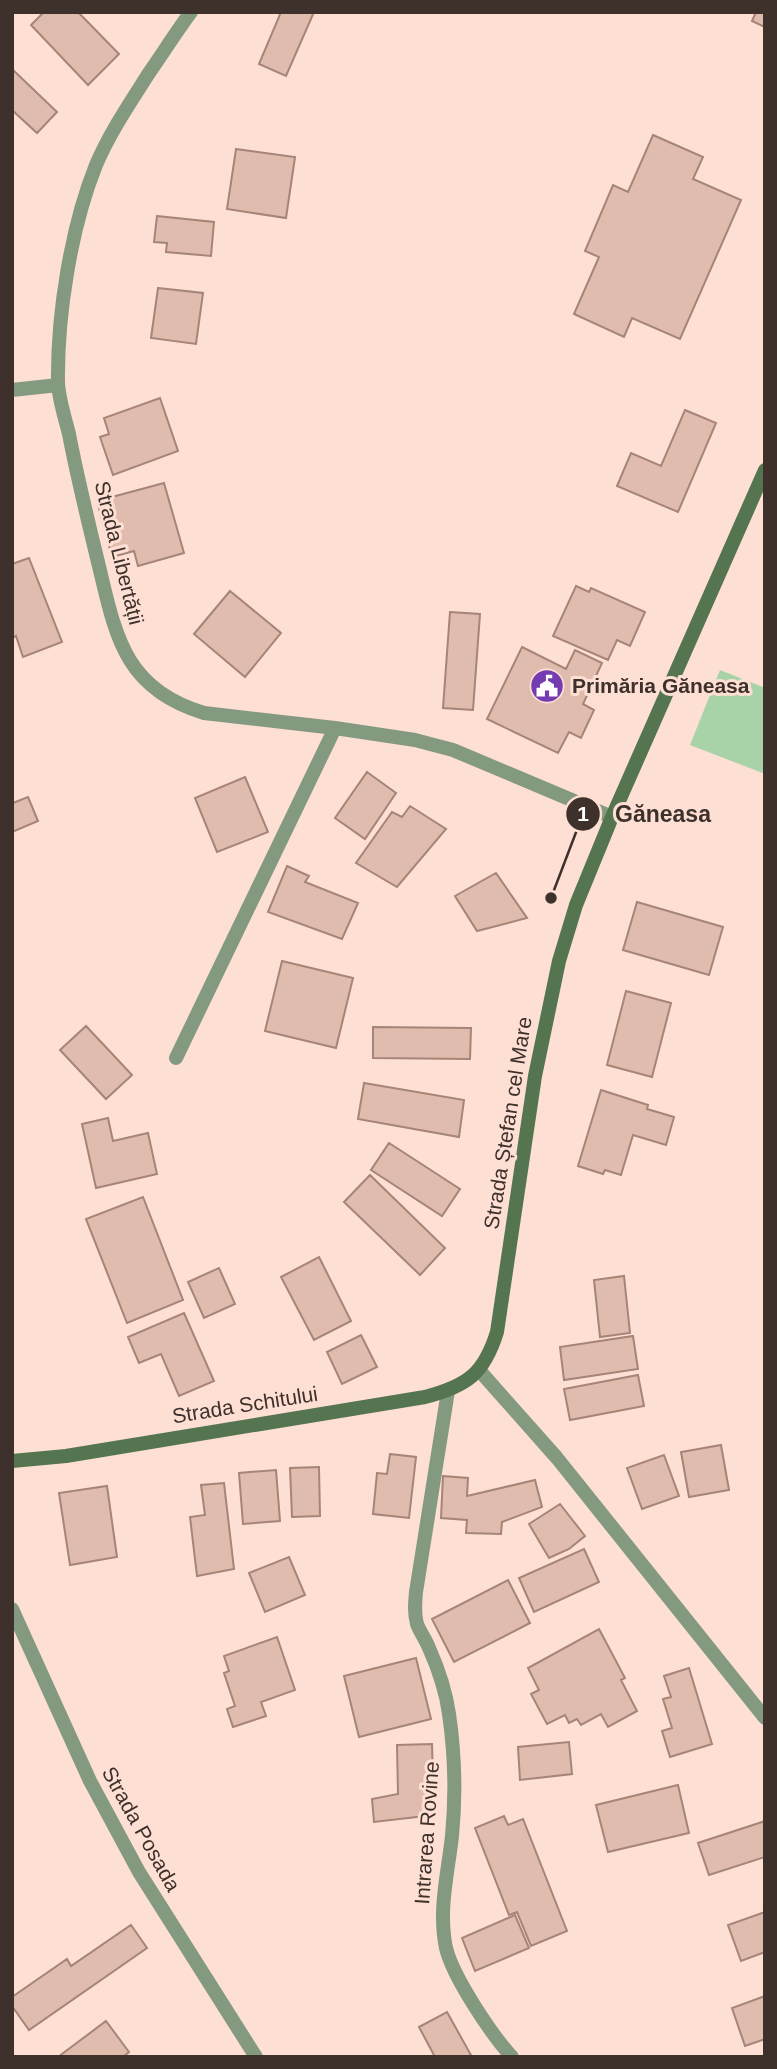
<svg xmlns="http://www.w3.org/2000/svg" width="777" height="2069" font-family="Helvetica,sans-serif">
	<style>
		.green { fill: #a8d3a9 }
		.building { fill: #e0bcae; stroke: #a68477; stroke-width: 2 }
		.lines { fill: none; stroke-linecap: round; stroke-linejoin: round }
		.minor { stroke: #849a80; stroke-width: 14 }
		.tertiary { stroke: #849a80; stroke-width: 14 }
		.secondary { stroke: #54754f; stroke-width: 14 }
		.labels { text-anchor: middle; stroke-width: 6; stroke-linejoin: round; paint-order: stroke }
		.street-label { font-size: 21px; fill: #3e302b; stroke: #fedfd4 }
		.poi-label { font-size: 21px; font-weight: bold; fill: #3e302b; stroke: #fedfd4; text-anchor: start }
		.leader { fill: none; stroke: #3e302b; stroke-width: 2.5 }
		.callout-dot { fill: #3e302b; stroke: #fedfd4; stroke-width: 2.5 }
		.mark-label { font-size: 21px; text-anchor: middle; font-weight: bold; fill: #fff }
		.callout-label { font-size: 23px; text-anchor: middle; font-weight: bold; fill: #3e302b; stroke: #fedfd4; stroke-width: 6; stroke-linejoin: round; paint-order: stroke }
	</style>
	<rect width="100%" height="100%" fill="#fedfd4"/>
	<!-- green -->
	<path class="green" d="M720 670 765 688V774L690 745Z"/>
	<!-- building -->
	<path class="building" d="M44 12H78L119 54 88 85 31 25Z
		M281 12H314L286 76 259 64Z
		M756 12H765V27L752 21Z
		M12 69 57 112 37 133 12 110Z
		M653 135 703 157 693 179 741 200 680 339 632 318 624 337 574 314 599 257 585 251 613 185 628 192Z
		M236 149 295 157 286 218 227 209Z
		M157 216 214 222 211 256 166 252 167 243 154 242Z
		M158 288 203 293 196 344 151 338Z
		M160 398 178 451 113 475 100 437 109 434 104 418Z
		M685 410 716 423 678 512 617 486 631 453 661 466Z
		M164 483 184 553 138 566 134 551 112 557 97 501Z
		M29 558 62 642 23 657 16 636 12 638V564Z
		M576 586 589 592 591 588 645 612 630 646 617 640 608 660 553 636Z
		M230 591 281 633 245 677 194 634Z
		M450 612 480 614 473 710 443 708Z
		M522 647 566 669 575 650 602 663 583 704 594 710 581 738 569 732 558 753 487 719Z
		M367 772 396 793 365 839 335 818Z
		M245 777 268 832 217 852 195 798Z
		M28 797 38 821 12 832V801L13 803Z
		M410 806 446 829 397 887 356 863 392 812 402 817Z
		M287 866 309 876 305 882 358 903 342 939 268 912Z
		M496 873 527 918 477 931 455 896Z
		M637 902 723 927 709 975 623 950Z
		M282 961 353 978 336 1048 265 1031Z
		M626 991 671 1003 652 1077 607 1065Z
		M86 1026 132 1075 106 1099 60 1050Z
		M373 1027 471 1028 470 1059 373 1058Z
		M364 1083 464 1100 459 1137 358 1119Z
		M601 1090 648 1105 647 1109 674 1117 666 1145 633 1135 621 1175 605 1170 603 1174 578 1166Z
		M108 1118 113 1141 148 1133 157 1174 96 1188 82 1124Z
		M389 1143 460 1189 442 1216 371 1170Z
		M370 1175 445 1248 420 1275 344 1202Z
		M143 1197 183 1300 127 1323 86 1219Z
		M319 1257 351 1321 314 1340 281 1277Z
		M219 1268 235 1304 204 1318 188 1282Z
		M624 1276 630 1333 600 1337 594 1280Z
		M184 1313 214 1381 179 1396 161 1354 139 1363 128 1337Z
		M361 1335 377 1367 342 1384 327 1352Z
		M633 1336 638 1369 564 1380 560 1347Z
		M638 1375 644 1406 570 1420 564 1389Z
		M721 1445 729 1490 689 1497 681 1452Z
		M390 1454 416 1457 409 1518 373 1514 377 1473 387 1474Z
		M664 1455 679 1496 642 1509 627 1468Z
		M319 1467 320 1516 292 1517 290 1468Z
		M276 1470 280 1521 243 1524 239 1473Z
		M443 1476 468 1478 467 1496 535 1480 542 1507 502 1522 501 1534 466 1533 467 1520 441 1518Z
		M224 1483 234 1569 197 1576 190 1517 205 1515 201 1485Z
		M107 1486 117 1557 70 1565 59 1493Z
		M560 1504 585 1536 569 1549 549 1558 529 1524Z
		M584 1549 599 1582 534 1612 519 1578Z
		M289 1557 305 1595 265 1612 249 1573Z
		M508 1580 530 1623 454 1662 432 1619Z
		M599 1629 625 1678 621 1680 637 1711 608 1727 601 1714 581 1725 577 1719 569 1723 565 1715 547 1724 531 1694 539 1690 528 1668Z
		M277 1637 295 1690 261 1702 266 1716 233 1727 227 1709 235 1706 224 1673 229 1671 224 1656Z
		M416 1658 431 1719 359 1737 344 1676Z
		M689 1668 712 1744 670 1757 662 1731 672 1728 663 1699 671 1697 664 1676Z
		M569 1742 572 1774 520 1780 518 1747Z
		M432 1744 434 1815 374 1822 372 1799 398 1794 397 1745Z
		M678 1785 689 1833 608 1852 596 1805Z
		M504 1816 508 1825 523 1819 567 1931 531 1946 517 1912 509 1915 475 1828Z
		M765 1821V1857L709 1875 698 1843Z
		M765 1912V1952L741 1961 728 1925Z
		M515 1915 529 1948 475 1971 462 1938Z
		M131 1925 147 1948 29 2030 12 2006V1997L67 1959 71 1966Z
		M765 1996V2039L745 2046 732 2008Z
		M447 2012 472 2057H435L419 2027Z
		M106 2021 129 2052 123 2057H58Z"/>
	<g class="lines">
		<!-- minor -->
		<path class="minor" d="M191 12C176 32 163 53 149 73 130 103 110 132 96 165 71 227 57 315 58 383 59 400 65 418 69 434 77 476 87 517 97 558 115 631 121 688 204 713L335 728 415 740 453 750 612 817
			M12 390 58 385
			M176 1058 335 728
			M448 1391 416 1592C415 1603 414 1613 417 1624 420 1632 426 1640 429 1648 438 1668 446 1692 449 1714 455 1755 456 1795 452 1836 448 1873 438 1910 446 1948 453 1977 491 2034 512 2057
			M12 1609 90 1781 139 1872 256 2057"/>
		<!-- tertiary -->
		<path class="tertiary" d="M479 1370 557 1458 765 1718"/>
		<!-- secondary -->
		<path class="secondary" d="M12 1461 66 1456 425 1397C467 1386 484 1374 497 1332L535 1076 559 961 576 905 612 817 765 470"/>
	</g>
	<!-- icons -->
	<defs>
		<g id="civic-disc" transform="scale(1.75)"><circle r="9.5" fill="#753bb1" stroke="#fedfd4"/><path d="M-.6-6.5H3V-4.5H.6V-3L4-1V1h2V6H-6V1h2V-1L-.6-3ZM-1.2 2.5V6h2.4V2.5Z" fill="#fff"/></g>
	</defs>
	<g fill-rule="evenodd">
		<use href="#civic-disc" x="547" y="686"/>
	</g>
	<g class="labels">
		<!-- street labels -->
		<g class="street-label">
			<text transform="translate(119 553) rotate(76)" y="7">Strada Libertății</text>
			<text transform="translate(508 1123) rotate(-81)" y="7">Strada Ștefan cel Mare</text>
			<text transform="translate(245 1405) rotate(-9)" y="7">Strada Schitului</text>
			<text transform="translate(141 1829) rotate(61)" y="7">Strada Posada</text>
			<text transform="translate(427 1833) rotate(-86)" y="7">Intrarea Rovine</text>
		</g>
		<!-- poi labels -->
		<g class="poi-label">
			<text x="572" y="693">Primăria Găneasa</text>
		</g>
	</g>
	<!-- callouts -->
	<path class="leader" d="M551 898L583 814"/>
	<g class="callout-dot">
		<circle cx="551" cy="898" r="7"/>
		<circle cx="583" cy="814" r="18"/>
	</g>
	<g class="mark-label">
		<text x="583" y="821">1</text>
	</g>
	<g class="callout-label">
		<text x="663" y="822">Găneasa</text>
	</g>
	<!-- border -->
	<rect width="777" height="2069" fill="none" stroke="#3e302b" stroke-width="28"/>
</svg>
